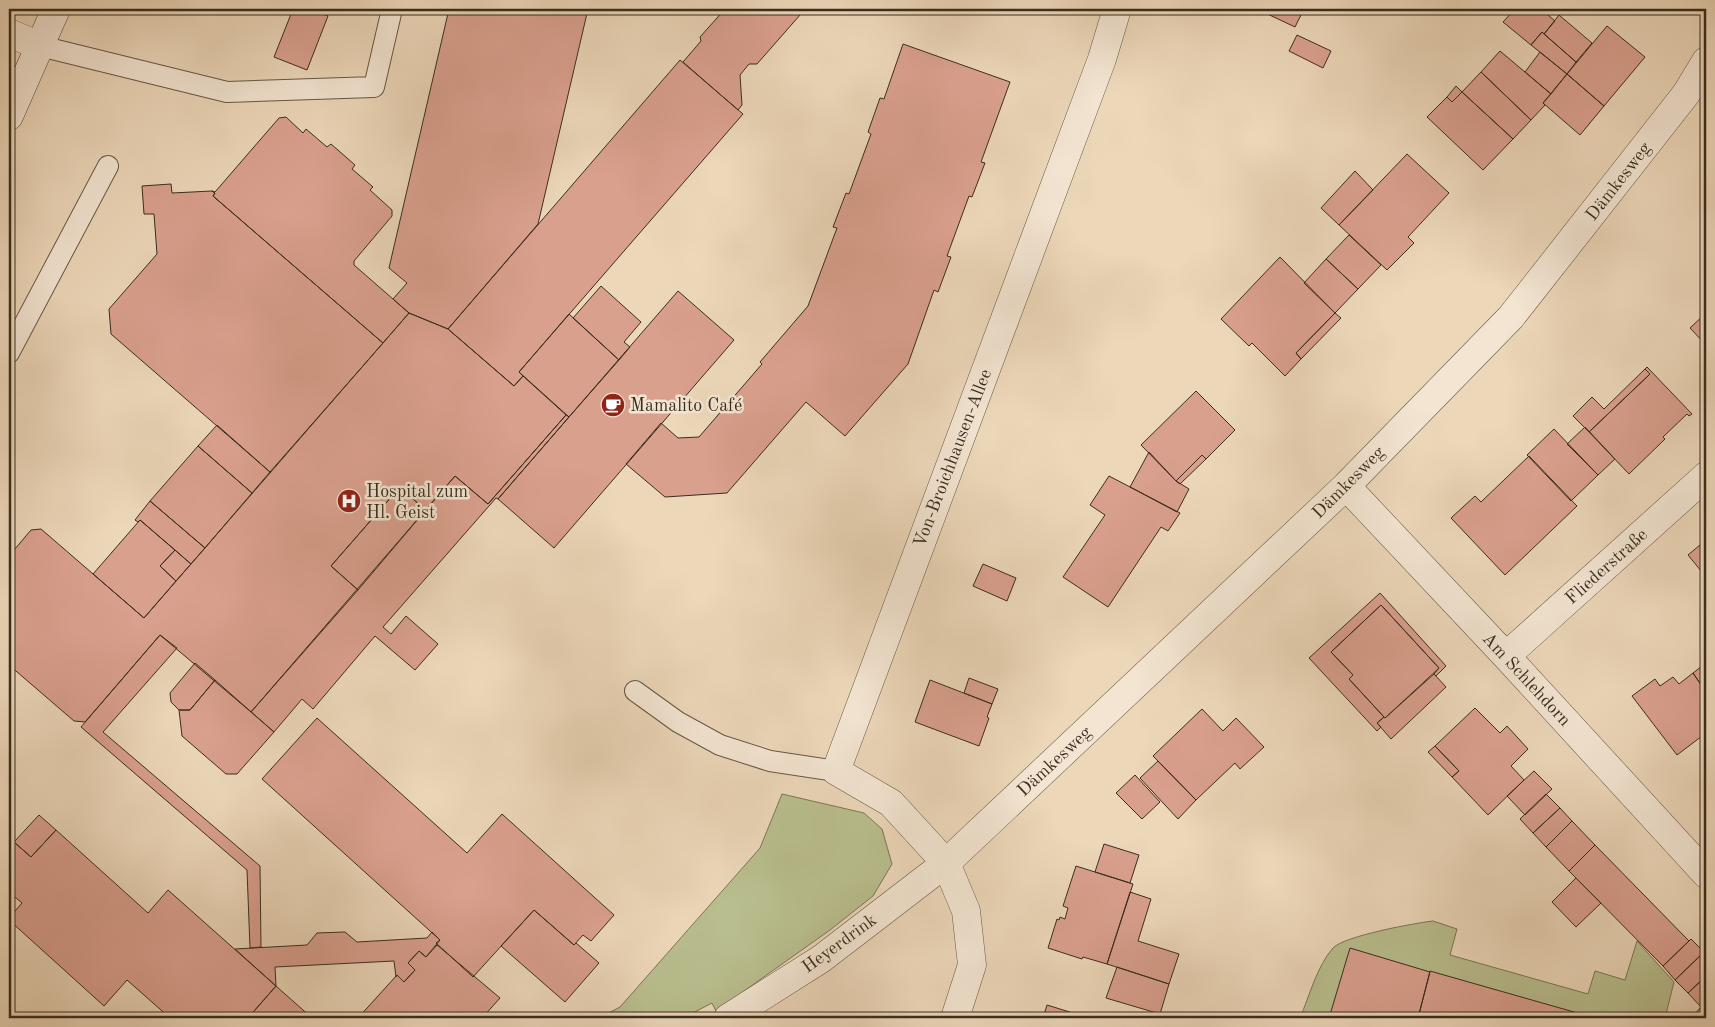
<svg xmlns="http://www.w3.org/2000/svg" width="1715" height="1027" font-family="'Old Standard TT',serif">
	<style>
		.green { fill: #b9be8e; stroke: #7a7656 }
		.building { fill: #daa08e; stroke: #3a2d1e }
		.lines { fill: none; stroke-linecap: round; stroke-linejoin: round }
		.lane-casing { stroke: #665845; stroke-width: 22 }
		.street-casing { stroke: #665845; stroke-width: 29 }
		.secondary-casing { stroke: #3a2d1e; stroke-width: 29 }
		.lane { stroke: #f3e5d2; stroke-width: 20 }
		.street { stroke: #f3e5d2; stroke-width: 28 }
		.secondary { stroke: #f3e5d2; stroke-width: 28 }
		.labels { text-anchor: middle; stroke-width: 5; stroke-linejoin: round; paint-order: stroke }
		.street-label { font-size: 18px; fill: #3a2d1e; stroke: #f3e5d2 }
		.poi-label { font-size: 18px; fill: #3a2d1e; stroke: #f3e5d2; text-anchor: start }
	</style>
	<rect width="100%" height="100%" fill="#ecd7b9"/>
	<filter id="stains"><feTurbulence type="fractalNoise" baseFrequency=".004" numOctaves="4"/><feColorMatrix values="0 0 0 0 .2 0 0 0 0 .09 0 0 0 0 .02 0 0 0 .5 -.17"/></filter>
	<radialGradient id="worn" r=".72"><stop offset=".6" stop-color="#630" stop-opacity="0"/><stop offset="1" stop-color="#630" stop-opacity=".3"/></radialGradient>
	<!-- green -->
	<path class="green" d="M782 794 864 813 882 829 892 864 873 896 830 930 716 1011 712 1003 683 1018H599L620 1007 760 848Z
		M1433 921 1457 929 1450 955 1588 994 1595 971 1625 980 1637 941 1674 982 1665 1018H1300C1309 997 1317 966 1333 948 1344 936 1415 923 1433 921Z"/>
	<!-- building -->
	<path class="building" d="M293 9H311L328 16 307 70 274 57Z
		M449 9H588L538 224 448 329 409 313 393 299 407 283 389 268Z
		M725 9H800V15L757 64H749L740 75 742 105 738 110 683 62 701 41 700 37Z
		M1257 9H1304L1295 27Z
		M1515 9H1541L1555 21 1544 34 1542 32 1531 45 1503 22Z
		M1559 15 1592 43 1576 62 1544 34Z
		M1607 26 1645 57 1604 106 1567 74Z
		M1542 32 1576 62 1567 74 1531 45Z
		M1297 35 1331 51 1323 68 1289 51Z
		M903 44 1010 82 981 162 985 163 972 197 969 196 947 256 951 257 938 292 934 290 908 364 845 436 806 402 727 493 665 497 626 464 661 423 678 438 699 437 762 364 760 362 808 306 837 228 833 227 846 193 849 194 871 134 868 132 880 98 884 99Z
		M1500 51 1551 94 1543 103 1545 105 1531 120 1481 72Z
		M1540 52 1567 74 1551 94 1525 72Z
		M680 60 743 114 519 372 523 376 514 386 448 329Z
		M1481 72 1531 120 1513 139 1462 92Z
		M1567 74 1604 106 1580 135 1543 103Z
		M1456 86 1462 92 1452 102 1447 97Z
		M1462 92 1513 139 1483 170 1427 117 1447 97 1452 102Z
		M286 117 303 133 306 129 327 147 331 144 355 165 352 169 373 187 370 190 392 210V216L354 261V265L409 313 383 343 213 196 215 193 212 191 215 192 279 118Z
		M1407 154 1449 193 1408 237 1414 243 1387 270 1339 225Z
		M1355 171 1373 190 1339 225 1321 208Z
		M171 184 172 193 212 191 215 193 213 196 383 343 270 472 111 334 109 309 157 254 154 214H144L142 186Z
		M1349 235 1381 265 1358 289 1326 259Z
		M1280 257 1335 313 1296 353 1301 359 1285 376 1252 343 1249 346 1221 319Z
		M1326 259 1358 289 1335 313 1304 283Z
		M601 286 641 322 624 342 630 347 619 360 573 318Z
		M678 291 734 340 554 548 498 499Z
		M409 313 448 329 514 386 523 376 566 415 488 504 455 476 424 512 422 511 423 508 400 487 331 566 358 590 251 712 160 635 85 722 74 721 9 665V556L31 530 41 529 144 618Z
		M1335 313 1341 318 1301 359 1296 353Z
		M1706 313V345L1690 328Z
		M569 314 619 360 569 417 519 372Z
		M1647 367 1692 414 1689 416 1687 414 1663 437 1665 439 1629 474 1589 432 1650 374 1645 369Z
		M1645 369 1650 374 1589 432 1573 416 1592 397 1604 409Z
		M1196 391 1235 430 1206 459 1202 455 1176 481 1141 445Z
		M566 415 569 417 498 499 496 498 383 627 391 634 406 616 438 644 415 670 375 636 313 709 302 699 274 732 251 712 455 476 488 504Z
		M217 425 270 472 252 493 198 446Z
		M1585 427 1615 459 1598 475 1567 444Z
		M1554 429 1598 475 1571 501 1527 455Z
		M198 446 252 493 205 548 150 501Z
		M1149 452 1176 481 1189 489 1177 512 1130 487Z
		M1202 455 1206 459 1180 484 1176 481Z
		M1529 456 1577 506 1505 575 1451 518 1475 496 1481 502Z
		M1109 476 1180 513 1168 531 1161 527 1108 607 1063 577 1105 515 1090 505Z
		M400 487 423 508 422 511 424 512 358 590 331 566Z
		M150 501 205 548 191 564 140 520 138 522 135 520Z
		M140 520 175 550 160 566 176 581 144 618 93 574Z
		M1706 540V577L1688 555Z
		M175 550 191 564 176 581 160 566Z
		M983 564 1016 578 1007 601 973 586Z
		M1380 593 1446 666 1436 676 1434 674 1439 668 1381 605 1331 652 1353 675 1349 679 1384 717 1377 723 1381 727 1377 731 1309 658Z
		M1381 605 1439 668 1385 718 1349 679 1353 675 1331 652Z
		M160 635 177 648 103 732 260 866 261 947 250 948 247 870 81 727Z
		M195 663 215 680 190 710H179L171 702 170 693Z
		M1706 663V692L1693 673Z
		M1693 673 1706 692V733L1677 755 1632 696 1655 679 1660 686 1673 677 1679 684Z
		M1434 674 1446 687 1391 739 1377 723 1384 717 1385 718Z
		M969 678 998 689 992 704 964 693Z
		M215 680 274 732 237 774H226L182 736 179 710H190Z
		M930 680 992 704 987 717 989 718 979 746 915 722Z
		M1475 708 1500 733 1507 726 1528 749 1511 766 1524 780 1488 815 1452 777 1459 771 1435 746Z
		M1202 709 1223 731 1236 718 1264 747 1240 769 1235 763 1196 800 1153 756Z
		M317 718 467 853 502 814 614 915 591 941 583 935 574 945 534 910 473 977 436 943 440 940 262 779Z
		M1435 746 1459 771 1452 777 1428 752Z
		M1158 761 1196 800 1178 819 1140 778Z
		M1534 771 1552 789 1525 815 1507 796Z
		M1135 775 1160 802 1142 819 1116 793Z
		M1546 794 1560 808 1533 833 1520 819Z
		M1560 808 1572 821 1546 847 1533 833Z
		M39 815 56 830 31 857 14 842Z
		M1572 821 1595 845 1569 871 1546 847Z
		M56 830 148 913 168 890 276 986 248 1018H232L227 1014 224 1018H170L127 980 104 1006 9 920V918L22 903 9 892V848L14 842 31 857Z
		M1104 844 1139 855 1130 883 1095 872Z
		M1595 845 1689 941 1663 966 1569 871Z
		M1076 866 1133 884 1107 964 1083 957 1082 959 1048 948 1057 919 1059 920 1060 917 1065 919 1068 908 1063 906Z
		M1576 878 1601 903 1576 927 1552 902Z
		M1130 892 1151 899 1138 941 1179 954 1169 984 1107 964Z
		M534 910 574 945 576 943 599 963 565 1002 501 946Z
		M345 932 357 942 427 938 432 932 440 940 426 957 419 951 408 963 415 970 404 982 397 975 396 977 394 961 275 967 276 986 235 949 307 945 317 933Z
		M1691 939 1704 952 1675 980 1663 966Z
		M437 945 500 998 482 1018H358L397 975 404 982 415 970 408 963 419 951 426 957Z
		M1350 948 1430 972 1418 1018H1329Z
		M1704 952 1706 954V976L1688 993 1675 980Z
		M1117 967 1169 984 1160 1014 1106 998Z
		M1430 971 1595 1018H1418Z
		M1706 976V1002L1701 1007 1688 993Z
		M276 986 312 1018H248Z
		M1706 1002V1018H1691L1701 1007Z
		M1047 1005 1089 1018H1043Z"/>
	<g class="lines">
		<!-- lane casing -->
		<g class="lane-casing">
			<path id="lane" d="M40 46 227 92 374 87 392 9
				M9 353 108 166
				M635 691 678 722 720 745 770 761 836 771"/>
		</g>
		<!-- street casing -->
		<g class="street-casing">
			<path id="street" d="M9 33 40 46
				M1346 486 1506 656 1706 874
				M1506 656 1706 476
				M728 1018 821 959 946 863 1346 486 1511 317 1686 94 1706 61
				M955 1018 972 965 966 911 946 863 891 803 836 771 1102 59 1117 9"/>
		</g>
		<!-- secondary casing -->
		<g class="secondary-casing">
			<path id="secondary" d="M9 116 56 9"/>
		</g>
		<!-- lane -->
		<use href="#lane" class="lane"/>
		<!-- street -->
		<use href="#street" class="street"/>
		<!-- secondary -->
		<use href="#secondary" class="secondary"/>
	</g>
	<!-- icons -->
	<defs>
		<g id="cafe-disc" transform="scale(1.25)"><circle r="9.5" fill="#8f2418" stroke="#f3e5d2"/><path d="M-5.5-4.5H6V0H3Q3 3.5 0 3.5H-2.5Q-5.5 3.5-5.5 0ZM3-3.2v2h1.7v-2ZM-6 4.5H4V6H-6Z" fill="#fff"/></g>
		<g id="hospital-disc" transform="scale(1.25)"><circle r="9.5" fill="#8f2418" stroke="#f3e5d2"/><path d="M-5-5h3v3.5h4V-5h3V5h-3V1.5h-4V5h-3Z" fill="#fff"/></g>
	</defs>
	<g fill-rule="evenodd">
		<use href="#cafe-disc" x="613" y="405"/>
		<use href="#hospital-disc" x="349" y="501"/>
	</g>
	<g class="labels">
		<!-- street labels -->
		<g class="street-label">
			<text transform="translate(1618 181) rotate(-52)" y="6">Dämkesweg</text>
			<text transform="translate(952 458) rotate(-69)" y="6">Von-Broichhausen-Allee</text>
			<text transform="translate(1348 482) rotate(-45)" y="6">Dämkesweg</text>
			<text transform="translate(1606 566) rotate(-42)" y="6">Fliederstraße</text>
			<text transform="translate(1527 679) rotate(47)" y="6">Am Schlehdorn</text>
			<text transform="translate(1054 761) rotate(-43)" y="6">Dämkesweg</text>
			<text transform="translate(839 943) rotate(-36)" y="6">Heyerdrink</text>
		</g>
		<!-- poi labels -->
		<g class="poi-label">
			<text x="630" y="411">Mamalito Café</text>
			<text x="366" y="497">Hospital zum<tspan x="366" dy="21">Hl. Geist</tspan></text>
		</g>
	</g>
	<!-- margin -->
	<rect width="1715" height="1027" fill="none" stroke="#ecd7b9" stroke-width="30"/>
	<rect x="10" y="10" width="1695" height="1007" fill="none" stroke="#3a2d1e" stroke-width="2.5"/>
	<rect x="15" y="15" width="1685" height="997" fill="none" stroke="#3a2d1e"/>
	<rect width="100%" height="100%" filter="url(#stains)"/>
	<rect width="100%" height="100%" fill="url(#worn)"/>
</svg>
